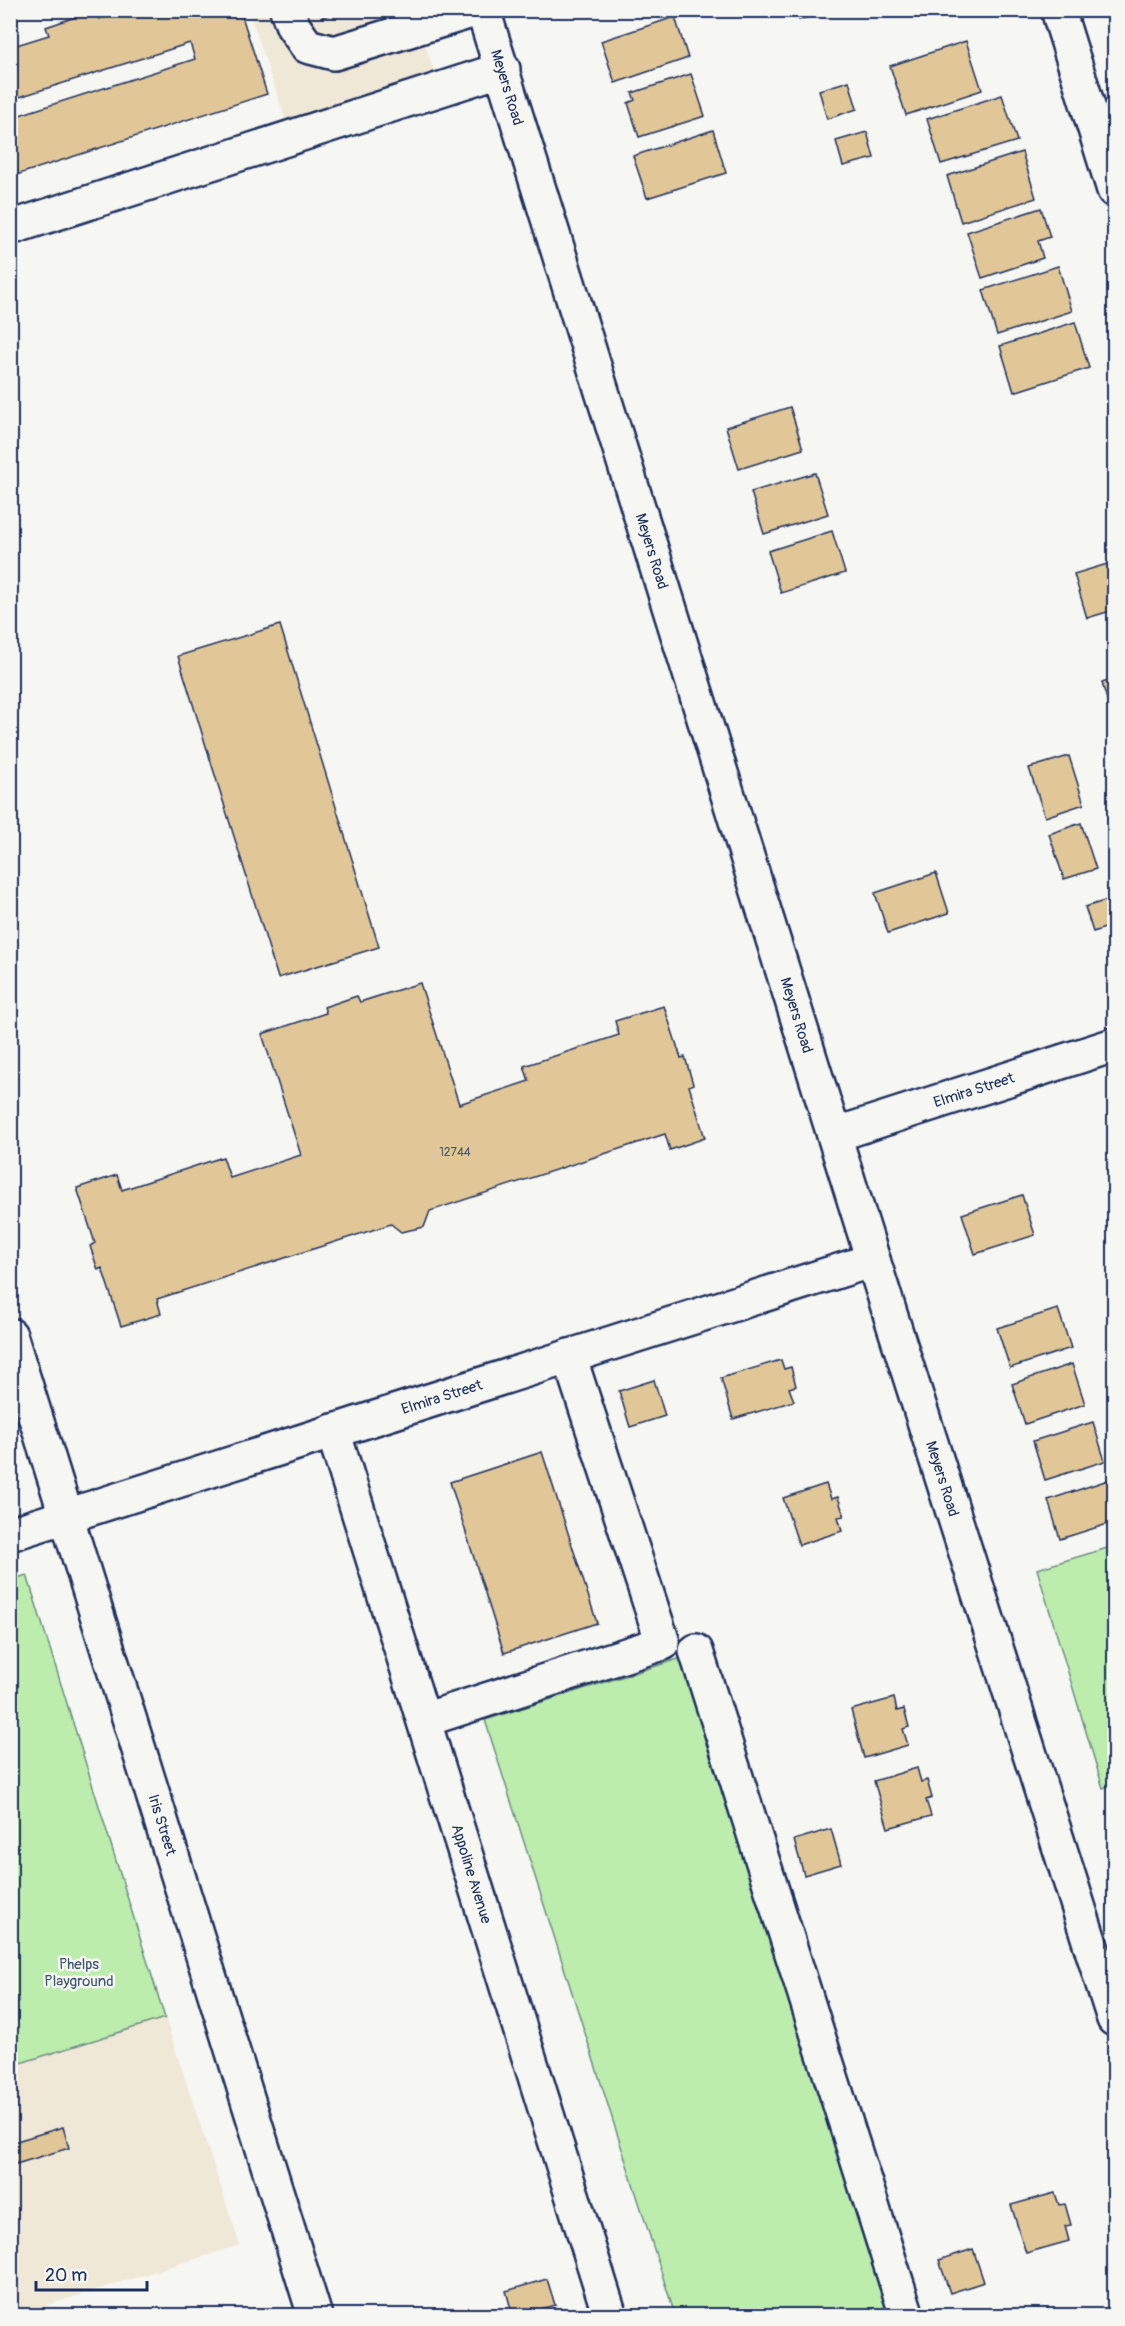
<svg xmlns="http://www.w3.org/2000/svg" width="1125" height="2326" font-family="Pangolin,sans-serif">
	<style>
		.built { fill: #f0e8d7 }
		.green { fill: #bcedac; stroke: #6c8e85; stroke-width: 1.5 }
		.building { fill: #e1c797; stroke: #1b2f5e; stroke-width: 1.5 }
		.lines { fill: none; stroke-linecap: round; stroke-linejoin: round }
		.minor-casing { stroke: #1b2f5e; stroke-width: 38 }
		.minor { stroke: #f6f6f2; stroke-width: 33 }
		.labels { text-anchor: middle; stroke-width: 5; stroke-linejoin: round; paint-order: stroke }
		.number-label { font-size: 12px; fill: #4c556c }
		.street-label { font-size: 15px; fill: #1b2f5e; stroke: #f6f6f2 }
		.park-label { font-size: 15px; fill: #3b556e; stroke: #f6f6f2 }
	</style>
	<rect width="100%" height="100%" fill="#f6f6f2"/>
	<filter id="ink" filterUnits="userSpaceOnUse"><feTurbulence type="fractalNoise" baseFrequency=".0167" numOctaves="2"/><feDisplacementMap in="SourceGraphic" scale="12" xChannelSelector="R" yChannelSelector="G"/><feConvolveMatrix kernelMatrix="1 2 1 2 8 2 1 2 1" color-interpolation-filters="sRGB"/></filter>
	<g filter="url(#ink)">
		<!-- built -->
		<path class="built" d="M249 11H414L435 74 287 124Z
			M165 2018 240 2245 19 2314 10 2287V2066Z"/>
		<!-- green -->
		<path class="green" d="M1114 1546V1784L1103 1788 1037 1569Z
			M27 1575 165 2018 11 2066 10 1580Z
			M688 1656 899 2315H675L485 1720Z"/>
		<!-- building -->
		<path class="building" d="M96 10 99 19 126 10H240L267 94 10 177V118L195 59 190 43 10 100V47L49 35 46 27Z
			M321 10H343L323 17Z
			M796 10H830L799 20Z
			M675 17 688 58 615 83 601 41Z
			M966 41 982 90 906 115 890 66Z
			M691 74 705 116 639 137 628 103 635 100 632 93Z
			M849 81 857 109 827 119 819 90Z
			M1002 95 1017 141 941 164 927 119Z
			M713 130 726 173 647 198 633 156Z
			M867 132 874 158 843 166 836 141Z
			M1022 152 1036 198 961 222 947 176Z
			M1041 208 1050 237 1038 241 1043 258 982 278 967 232Z
			M1058 266 1072 311 997 335 983 290Z
			M1075 322 1089 368 1014 392 1000 346Z
			M790 407 803 449 739 469 726 427Z
			M815 473 828 514 764 534 751 492Z
			M832 531 845 573 781 593 768 551Z
			M1114 562V610L1087 618 1074 574Z
			M280 625 379 947 278 978 178 656Z
			M1114 679V723L1102 683Z
			M1069 756 1084 804 1045 817 1029 768Z
			M1081 823 1096 869 1064 879 1049 834Z
			M936 873 949 913 888 933 875 893Z
			M1114 898V925L1093 932 1085 907Z
			M420 983 459 1104 529 1081 524 1066 619 1035 615 1021 664 1006 681 1058 685 1057 693 1084 689 1086 705 1138 670 1150 665 1134 430 1211 424 1227 401 1232 391 1224 157 1299 161 1314 121 1326 102 1268 98 1270 90 1246 95 1243 77 1188 117 1175 122 1190 223 1157 230 1178 301 1155 262 1034 326 1013 324 1007 357 996 360 1002Z
			M1022 1195 1035 1235 975 1254 962 1214Z
			M1058 1309 1071 1348 1010 1368 997 1328Z
			M781 1360 784 1369 791 1367 796 1386 789 1388 794 1401 733 1419 721 1378Z
			M1072 1364 1085 1404 1025 1424 1012 1384Z
			M654 1380 665 1416 630 1427 619 1391Z
			M1093 1422 1105 1461 1045 1480 1033 1441Z
			M542 1452 597 1623 504 1653 450 1482Z
			M1108 1480 1114 1500V1522L1060 1539 1048 1500Z
			M826 1484 831 1499 838 1497 844 1516 838 1517 842 1531 799 1545 783 1498Z
			M894 1698 897 1711 904 1709 909 1727 903 1729 908 1745 864 1758 851 1710Z
			M917 1768 921 1782 927 1780 932 1798 926 1800 931 1816 888 1828 874 1781Z
			M831 1829 841 1864 804 1875 794 1840Z
			M63 2127 69 2148 16 2164 10 2143Z
			M1055 2193 1059 2205 1065 2204 1071 2225 1065 2226 1069 2241 1026 2253 1011 2205Z
			M973 2249 984 2282 950 2293 939 2260Z
			M547 2279 555 2305 513 2316 506 2291Z
			M464 2308 467 2316H440Z"/>
		<g class="lines">
			<!-- minor casing -->
			<g class="minor-casing">
				<g id="minor">
					<path d="M287 10 293 26 307 46 334 53 475 10"/>
					<path id="s1" d="M483 10 873 1260 1114 2019"/>
					<path d="M1058 10 1114 190"/>
					<path d="M10 228 503 69"/>
					<path id="s2" d="M834 1135 1114 1045"/>
					<path id="s3" d="M10 1335 315 2316"/>
					<path id="s4" d="M333 1431 610 2316"/>
					<path id="s5" d="M10 1534 873 1260"/>
					<path d="M696 1651 907 2316"/>
					<path d="M424 1720 663 1643 569 1356"/>
				</g>
			</g>
			<!-- minor -->
			<use href="#minor" class="minor"/>
		</g>
	</g>
	<g class="labels">
		<!-- number labels -->
		<g class="number-label">
			<text x="455" y="1156">12744</text>
		</g>
		<!-- street labels -->
		<g class="street-label">
			<text dy="5" stroke="none"><textPath href="#s1" startOffset="81">Meyers Road</textPath></text>
			<text dy="5" stroke="none"><textPath href="#s1" startOffset="567">Meyers Road</textPath></text>
			<text dy="5" stroke="none"><textPath href="#s1" startOffset="1053">Meyers Road</textPath></text>
			<text dy="5" stroke="none"><textPath href="#s2" startOffset="147">Elmira Street</textPath></text>
			<text dy="5" stroke="none"><textPath href="#s5" startOffset="453">Elmira Street</textPath></text>
			<text dy="5" stroke="none"><textPath href="#s1" startOffset="1539">Meyers Road</textPath></text>
			<text dy="5" stroke="none"><textPath href="#s3" startOffset="513">Iris Street</textPath></text>
			<text dy="5" stroke="none"><textPath href="#s4" startOffset="464">Appoline Avenue</textPath></text>
		</g>
		<!-- park labels -->
		<g class="park-label">
			<text x="79" y="1969">Phelps<tspan x="79" dy="17">Playground</tspan></text>
		</g>
	</g>
	<!-- margin -->
	<rect width="1125" height="2326" fill="none" stroke="#f6f6f2" stroke-width="36"/>
	<rect x="18" y="18" width="1089" height="2290" fill="none" stroke="#1b2f5e" stroke-width="2" filter="url(#ink)"/>
	<!-- scale -->
	<path d="M36 2281v9h111v-9" fill="none" stroke="#1b2f5e" stroke-width="3"/>
	<text x="45" y="2281" font-size="18" fill="#1b2f5e" stroke="#f6f6f2" stroke-width="4.5" paint-order="stroke">20 m</text>
</svg>
